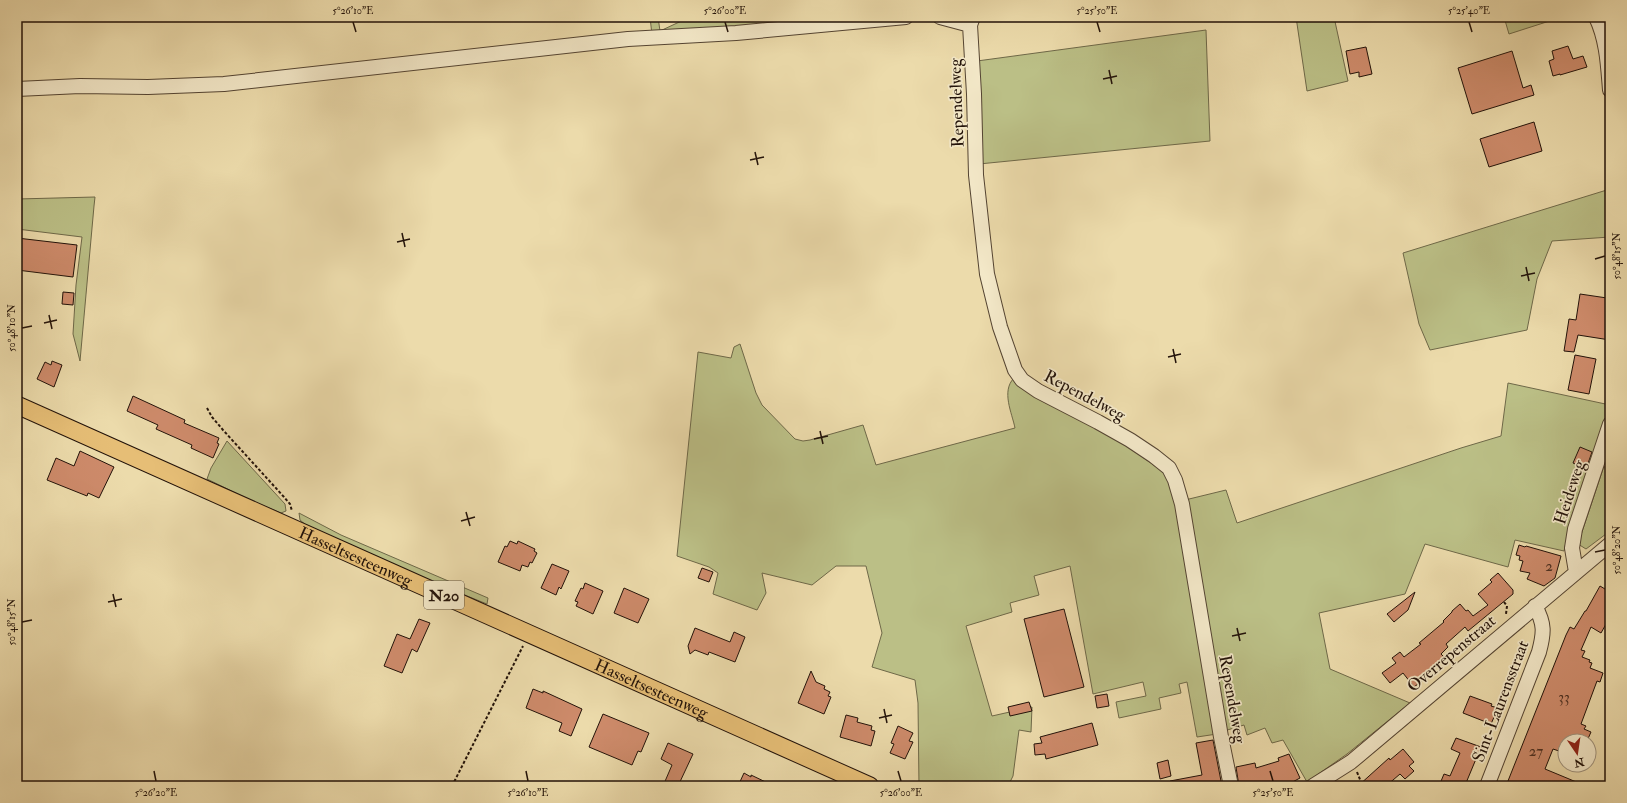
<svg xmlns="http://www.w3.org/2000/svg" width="1627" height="803" font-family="'IM FELL Double Pica',serif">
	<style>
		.green { fill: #bbbf86; stroke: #6e6848 }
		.building { fill: #ce8b6b; stroke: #221209 }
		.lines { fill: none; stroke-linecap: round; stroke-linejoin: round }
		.minor-casing { stroke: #544432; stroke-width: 16 }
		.major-casing { stroke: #221209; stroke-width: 19 }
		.path { stroke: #221209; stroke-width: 2; stroke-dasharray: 3 2; stroke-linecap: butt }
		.minor { stroke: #f3e8c8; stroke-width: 14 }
		.major { stroke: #e6be76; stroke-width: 17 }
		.ticks { fill: none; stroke: #221209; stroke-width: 1.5 }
		.labels { text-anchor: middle; stroke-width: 3.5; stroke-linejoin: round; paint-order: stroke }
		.number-label { font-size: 15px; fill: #4d3022 }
		.shield { fill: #f3e8c8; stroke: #615242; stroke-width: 1 }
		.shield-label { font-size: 16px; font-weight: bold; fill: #221209 }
		.street-label { font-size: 17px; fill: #221209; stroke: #f3e8c8 }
		.neatline { fill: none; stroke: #221209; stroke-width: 1.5 }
		.ticks-label { font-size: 10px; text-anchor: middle; fill: #221209 }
	</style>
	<rect width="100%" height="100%" fill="#ecdbab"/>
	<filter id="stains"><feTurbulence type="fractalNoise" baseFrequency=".005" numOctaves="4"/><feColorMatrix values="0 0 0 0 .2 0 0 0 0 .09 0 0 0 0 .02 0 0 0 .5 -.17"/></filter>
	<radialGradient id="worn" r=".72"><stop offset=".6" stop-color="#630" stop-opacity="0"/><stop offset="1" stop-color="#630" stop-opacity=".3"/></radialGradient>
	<!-- green -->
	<path class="green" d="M650 17H658L660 31 690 17H769L772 26 652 35Z
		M1296 17H1334L1348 81 1307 91Z
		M1504 17H1562L1509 34Z
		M1206 30 1210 141 979 164 977 61Z
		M1610 189V237L1552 241 1537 279 1527 330 1430 350 1419 324 1403 253Z
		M95 197 94 206 80 361 73 334 76 285 82 237 17 229V199Z
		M740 344 756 393 762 405 795 439 803 441 810 440 863 425 876 465 1015 428C1012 413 1001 391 1014 378L1123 443 1162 471 1169 479 1174 492 1217 734 1197 737 1187 682 1179 684 1181 693 1159 698 1161 709 1119 718 1116 702 1146 696 1143 682 1093 694 1070 566 1034 576 1039 595 1010 603 1012 612 966 626 992 716 1032 707 1031 732 1019 730 1013 776 1008 786H919L918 703 915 680 872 667 882 633 866 566H836L812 585 762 573 766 593 757 610 713 594 718 573 709 567 677 556 698 352 731 358 734 347Z
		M1508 383 1610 405 1604 433 1572 518 1564 551 1515 540 1508 567 1425 544 1405 594 1319 613 1330 669 1410 703 1347 754 1307 782 1283 740 1272 743 1265 728 1247 735 1244 725 1224 731 1185 500 1226 490 1237 523 1461 448 1501 436Z
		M227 441 285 504 286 511 281 513 252 501 207 479 211 468Z
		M1604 466 1610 478V531L1586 549 1578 544Z
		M299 513 341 535 488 598 487 604 442 586 306 525 300 520Z"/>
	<!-- building -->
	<path class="building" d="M1568 46 1573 59 1583 56 1587 67 1560 75V74L1553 76 1549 61 1554 59 1552 51Z
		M1366 47 1372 74 1359 77V72L1350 74 1346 51Z
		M1512 51 1523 88 1531 85 1534 95 1472 114 1458 68Z
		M1534 122 1542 151 1489 167 1480 139Z
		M17 238 77 245 73 277 17 270Z
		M63 292 74 293 73 305 62 304Z
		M1580 294 1607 298 1606 301H1610V340L1578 335 1574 352 1564 351 1569 319 1576 320Z
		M1575 355 1596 359 1589 394 1568 390Z
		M52 361 62 365 54 387 37 379 45 362 51 365Z
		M133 396 185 420 184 423 219 438 217 443 219 444 213 458 191 448 192 445 156 429 158 425 127 411Z
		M1580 447 1592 452 1586 469 1573 463Z
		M80 451 114 467 99 498 88 493 87 496 47 480 56 458 74 466Z
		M510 541 517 544 518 541 535 549 534 551 537 553 532 563 530 562 528 567 522 565 520 571 498 562 505 546 507 547Z
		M1519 545 1525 547 1526 546 1561 556 1555 578 1544 586 1527 579 1530 573 1520 571 1523 561 1519 560 1520 556 1516 555Z
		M552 564 569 571 561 589 559 587 556 595 541 588Z
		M702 568 713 572 709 582 698 578Z
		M1498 573 1513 590V594L1468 631 1465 627 1446 644 1448 647 1441 654 1444 657 1427 671 1430 675 1414 687 1403 673 1390 683 1382 673 1396 663 1392 658 1400 652 1404 657 1421 644 1419 643 1444 622 1443 621 1452 612V611L1460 604 1466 611 1468 610 1473 616 1488 605 1478 594 1492 582 1490 580Z
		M585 583 603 591 593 614 576 606 578 602 575 601 581 588 583 589Z
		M1600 586 1610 592V617L1601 633 1591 627 1581 650 1585 651 1582 657 1590 660 1589 662 1592 663 1590 668 1603 673 1600 682 1597 681 1581 724 1586 726 1584 729 1591 732 1587 741H1565V753L1553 749 1545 769 1586 786H1506L1566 635 1570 627 1574 629 1585 611H1586Z
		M624 588 649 599 638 623 614 613Z
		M1415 592 1408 610 1394 622 1387 614Z
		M1064 609 1084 687 1044 697 1024 619Z
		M419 619 430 623 417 652 412 649 402 673 384 666 397 634 410 639Z
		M695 628 730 642 734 632 745 637 735 662 709 652 708 655 695 650 690 654 688 646Z
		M811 671 816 682 825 686 824 689 830 692 828 696 831 697 824 714 798 703Z
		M533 689 543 693V691L582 709 571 736 559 731 562 723 526 708Z
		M1107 694 1109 706 1097 708 1095 696Z
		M1470 696 1492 704 1491 706 1498 708 1491 724 1463 713Z
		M1029 702 1032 711 1010 716 1008 707Z
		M603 714 649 733 641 752 638 751 632 765 589 747Z
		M846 715 858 718 857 722 872 726 871 730 875 731 871 746 840 737Z
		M1092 723 1098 745 1046 759 1045 754 1035 755 1034 744 1042 743 1040 737Z
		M898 726 913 733 909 741 913 742 905 759 890 753 894 744 891 743Z
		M1456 738 1481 747 1466 783 1473 786H1439L1444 774 1450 776 1460 753 1451 749Z
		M1213 740 1222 786H1170V781L1202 775 1196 743Z
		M668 743 693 754 678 786H663L672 765 661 759Z
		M1403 749 1414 762 1409 766 1414 771 1405 779 1400 774 1386 786H1358L1389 758 1390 760Z
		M1289 754 1300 778 1285 786H1265V784L1239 786 1236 767 1255 763 1256 768 1279 761 1278 758Z
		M1168 760 1171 776 1160 779 1157 763Z
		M744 773 751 777V775L774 786H738Z"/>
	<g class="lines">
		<!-- minor casing -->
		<g class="minor-casing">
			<path id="minor" d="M940 17 970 25
				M973 17 970 25 974 94 976 175 987 274 1000 327 1015 370 1022 380 1038 391 1098 422 1130 440 1154 456 1169 468 1175 480 1182 504 1221 737 1231 786
				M1596 17C1607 40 1608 65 1610 90
				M17 89 80 86 148 87 224 84 628 39 736 33 906 17
				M1576 572 1572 548 1575 529 1610 424
				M1313 786 1351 762 1610 544
				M1487 786 1539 652C1544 633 1545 624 1535 606"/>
		</g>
		<!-- major casing -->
		<g class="major-casing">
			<g id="major">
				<path id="s1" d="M17 405 870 786"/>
			</g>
		</g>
		<!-- path -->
		<path class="path" d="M207 408 212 417 223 430 284 497 290 504 292 511
			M1504 602 1507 606 1506 614
			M1357 772 1361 782
			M452 786 523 646"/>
		<!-- minor -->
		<use href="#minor" class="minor"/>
		<!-- major -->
		<use href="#major" class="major"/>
	</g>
	<!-- ticks -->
	<path class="ticks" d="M353 22 356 32M725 22 728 32M1097 22 1100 32M1469 22 1472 32M1109 70 1112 84M1103 79 1117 76M755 152 758 165M750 160 764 157M402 233 405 247M397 242 410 239M1595 259 1605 256M1526 267 1529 281M1521 276 1535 273M49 315 52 329M44 323 57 320M22 328 32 326M1173 349 1176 363M1168 357 1181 354M820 431 823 444M814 439 828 436M466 512 470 526M461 521 475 517M1595 552 1605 550M113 594 116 607M108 602 122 599M22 622 32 620M1237 628 1240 641M1232 636 1246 633M884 709 887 723M879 718 892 715M154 771 156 781M526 771 528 781M898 771 901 781M1270 771 1273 781"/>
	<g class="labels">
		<!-- number labels -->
		<g class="number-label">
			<text x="1549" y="571">2</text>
			<text x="1564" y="702">33</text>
			<text x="1536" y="756">27</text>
		</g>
		<!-- shield labels -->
		<rect class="shield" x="424" y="581" width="40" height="28" rx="3"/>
		<g class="shield-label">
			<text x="444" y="601">N20</text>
		</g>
		<!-- street labels -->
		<g class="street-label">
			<text transform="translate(956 103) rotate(-92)" y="6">Rependelweg</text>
			<text transform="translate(1085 395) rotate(28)" y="6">Rependelweg</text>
			<text transform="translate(1569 492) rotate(-72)" y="6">Heideweg</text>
			<text dy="6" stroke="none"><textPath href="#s1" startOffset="371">Hasseltsesteenweg</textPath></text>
			<text transform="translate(1451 653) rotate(-40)" y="6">Overrepenstraat</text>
			<text dy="6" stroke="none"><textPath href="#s1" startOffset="695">Hasseltsesteenweg</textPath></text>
			<text transform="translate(1233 699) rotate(80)" y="6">Rependelweg</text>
			<text transform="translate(1500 701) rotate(-69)" y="6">Sint-Laurensstraat</text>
		</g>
	</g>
	<!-- margin -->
	<rect width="1627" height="803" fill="none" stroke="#ecdbab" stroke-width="44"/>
	<!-- north arrow -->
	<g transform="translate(1577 753) rotate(167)"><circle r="19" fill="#f3e8c8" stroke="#9f927c"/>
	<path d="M0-3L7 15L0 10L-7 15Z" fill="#8f2418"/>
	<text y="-6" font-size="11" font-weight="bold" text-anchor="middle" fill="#221209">N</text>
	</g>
	<rect x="22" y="22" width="1583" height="759" class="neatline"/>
	<g class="ticks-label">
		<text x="353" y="14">5°26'10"E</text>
		<text x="725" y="14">5°26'00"E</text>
		<text x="1097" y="14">5°25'50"E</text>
		<text x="1469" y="14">5°25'40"E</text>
		<text transform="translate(1616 256) rotate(-90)" y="4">50°48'15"N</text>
		<text transform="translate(11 328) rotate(-90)" y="4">50°48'10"N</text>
		<text transform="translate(1616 550) rotate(-90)" y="4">50°48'20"N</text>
		<text transform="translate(11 622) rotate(-90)" y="4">50°48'15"N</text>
		<text x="156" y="796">5°26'20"E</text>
		<text x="528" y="796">5°26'10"E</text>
		<text x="901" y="796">5°26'00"E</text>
		<text x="1273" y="796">5°25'50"E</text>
	</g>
	<rect width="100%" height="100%" filter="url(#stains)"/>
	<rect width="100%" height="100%" fill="url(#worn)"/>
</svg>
